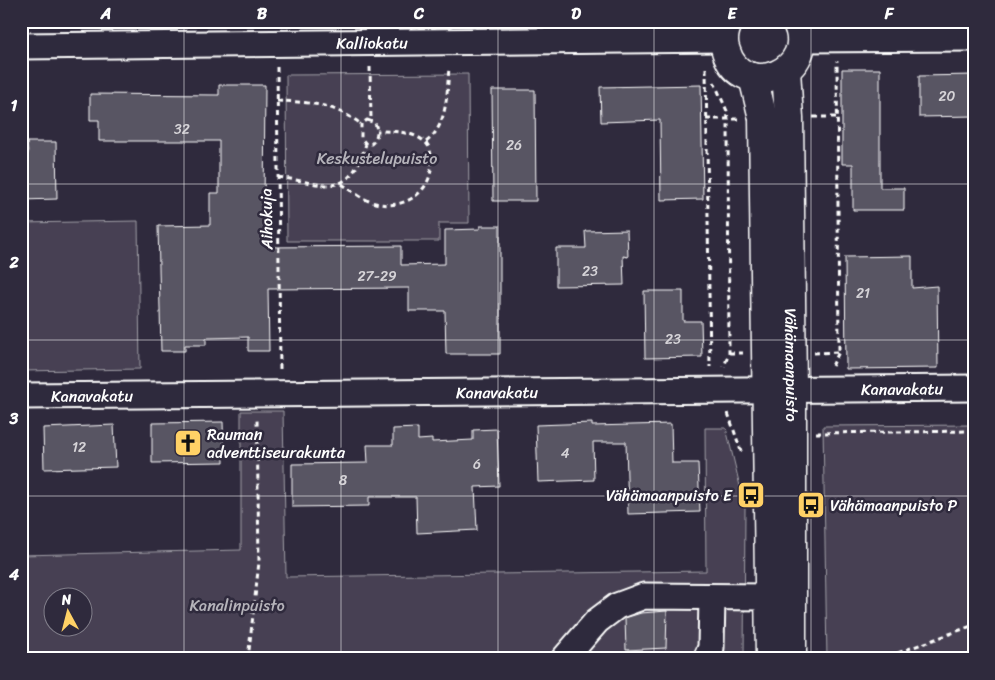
<svg xmlns="http://www.w3.org/2000/svg" width="995" height="680" font-family="Sriracha,sans-serif">
	<style>
		.green { fill: #464152; stroke: #a2a0a8; fill-rule: evenodd }
		.building { fill: #595564; stroke: #fff }
		.lines { fill: none; stroke-linecap: round; stroke-linejoin: round }
		.minor-casing { stroke: #fff; stroke-width: 29 }
		.major-casing { stroke: #fff; stroke-width: 31 }
		.path { stroke: #fff; stroke-width: 3; stroke-dasharray: 5 4; stroke-linecap: butt }
		.minor { stroke: #2f2a3d; stroke-width: 25 }
		.major { stroke: #2f2a3d; stroke-width: 28 }
		.grid { fill: none; stroke: #fff; stroke-width: 1; stroke-opacity: 0.55 }
		.labels { text-anchor: middle; stroke-width: 5; stroke-linejoin: round; paint-order: stroke }
		.number-label { font-size: 14px; fill: #d6d4d8 }
		.street-label { font-size: 16px; fill: #fff; stroke: #2f2a3d }
		.park-label { font-size: 16px; fill: #b5b3ba; stroke: #2f2a3d }
		.poi-label { font-size: 16px; fill: #fff; stroke: #2f2a3d; text-anchor: start }
		.neatline { fill: none; stroke: #fff; stroke-width: 2 }
		.grid-label { font-size: 16px; text-anchor: middle; font-weight: bold; fill: #fff }
	</style>
	<rect width="100%" height="100%" fill="#2f2a3d"/>
	<filter id="ink" filterUnits="userSpaceOnUse"><feTurbulence type="fractalNoise" baseFrequency=".02" numOctaves="2"/><feDisplacementMap in="SourceGraphic" scale="10" xChannelSelector="R" yChannelSelector="G"/><feConvolveMatrix kernelMatrix="1 2 1 2 8 2 1 2 1" color-interpolation-filters="sRGB"/></filter>
	<g filter="url(#ink)">
		<!-- green -->
		<path class="green" d="M468 74 469 223H439V241H287L286 75Z
			M138 221 140 369 21 371V223Z
			M241 411H283L286 577 706 571 705 428H726L745 507 744 659H21V555L241 550ZM52 598H82V628H52Z
			M974 425V659H827L823 426Z"/>
		<!-- building -->
		<path class="building" d="M842 69H880V188H904V210H853V164H842Z
			M974 75V116L919 117V76Z
			M219 85H265L264 206H268V247L401 246V265L445 264V230L480 229V226H500V354H446L445 311H409V288L268 289 269 351H248V337L206 338V345H185V351H161L158 226 210 225V193H219V141H99V120H90V94L219 95Z
			M701 85 703 199 661 200 660 120 601 122 600 87Z
			M492 90H535L536 201H493Z
			M27 142H56L57 199 21 200V154H28Z
			M627 230 628 257 623 256 624 285 556 286V248H586L585 231Z
			M912 256V288L937 286 938 368 846 369 845 257Z
			M644 291H683V321H701L702 357 645 358Z
			M223 422 224 462 152 463V423Z
			M592 423V426L671 424 672 463H698L700 512 628 514 626 442H593L594 480 538 482 536 425Z
			M114 425 116 467 44 469 43 428Z
			M418 428V440L432 439V442L473 440V430L497 429 499 486 475 487 477 530 417 533 416 497H369V506L292 507V464L368 463 367 445H393V429Z
			M667 611 666 648 626 650 625 618 641 613Z"/>
		<g class="lines">
			<!-- minor casing -->
			<g class="minor-casing">
				<g id="minor">
					<path d="M801 39 974 38"/>
					<path id="s1" d="M21 46 724 39"/>
					<path id="s2" d="M21 396 974 388"/>
					<path d="M564 659 597 621 617 606 644 596 769 597"/>
					<path d="M706 659 711 648 712 598"/>
				</g>
			</g>
			<!-- major casing -->
			<g class="major-casing">
				<g id="major">
					<path d="M729 21C724 31 722 41 726 51 742 104 822 71 796 21"/>
					<path id="s3" d="M786 70 789 118 792 390V659"/>
					<path d="M753 77 763 118 770 659"/>
				</g>
			</g>
			<!-- path -->
			<path class="path" d="M277 67 280 370
				M370 67 371 120
				M706 68 710 367
				M714 82 727 111 728 119 729 353 724 367
				M277 101C311 102 333 104 361 124
				M813 117H837
				M706 119H739
				M367 120 375 123C378 131 378 138 371 144H366L361 138V124Z
				M426 142C448 126 447 91 449 67
				M278 177C327 184 348 201 366 144
				M342 184C352 191 363 200 375 203 404 211 435 191 431 159 431 153 430 146 425 142 412 131 393 131 377 131
				M729 353H743
				M814 353 839 352
				M832 366 839 352 837 61
				M728 413 742 454
				M816 433 974 431
				M248 659 259 562 257 418
				M881 659 974 625"/>
			<!-- minor -->
			<use href="#minor" class="minor"/>
			<!-- major -->
			<use href="#major" class="major"/>
		</g>
	</g>
	<!-- grid -->
	<path class="grid" d="M184 21V659M341 21V659M498 21V659M654 21V659M811 21V659M21 184H974M21 340H974M21 496H974"/>
	<!-- icons -->
	<defs>
		<g id="church-square" transform="scale(1.4375)"><rect x="-9" y="-9" width="18" height="18" rx="4" fill="#ffd166" stroke="#2f2a3d"/><path d="M-1.2-6h2.4v3.5h3.3v2.4h-3.3V6h-2.4V-.1h-3.3v-2.4h3.3Z" fill="#111"/></g>
		<g id="bus-square" transform="scale(1.4375)"><rect x="-9" y="-9" width="18" height="18" rx="4" fill="#ffd166" stroke="#2f2a3d"/><path d="M-5-6H5V4H4V6H2V4H-2V6H-4V4H-5ZM-3.5-4V0h7V-4ZM-3.5 1.2v1.5H-2V1.2ZM2 1.2v1.5H3.5V1.2Z" fill="#111"/></g>
	</defs>
	<g fill-rule="evenodd">
		<use href="#church-square" x="188" y="443"/>
		<use href="#bus-square" x="751" y="495"/>
		<use href="#bus-square" x="811" y="505"/>
	</g>
	<g class="labels">
		<!-- number labels -->
		<g class="number-label">
			<text x="947" y="101">20</text>
			<text x="182" y="134">32</text>
			<text x="514" y="150">26</text>
			<text x="590" y="276">23</text>
			<text x="377" y="281">27-29</text>
			<text x="863" y="298">21</text>
			<text x="673" y="344">23</text>
			<text x="79" y="452">12</text>
			<text x="565" y="458">4</text>
			<text x="477" y="469">6</text>
			<text x="343" y="485">8</text>
		</g>
		<!-- street labels -->
		<g class="street-label">
			<text dy="6" stroke="none"><textPath href="#s1" startOffset="351">Kalliokatu</textPath></text>
			<text transform="translate(266 219) rotate(-91)" y="6">Aihokuja</text>
			<text dy="6" stroke="none"><textPath href="#s3" startOffset="295">Vähämaanpuisto</textPath></text>
			<text dy="6" stroke="none"><textPath href="#s2" startOffset="881">Kanavakatu</textPath></text>
			<text dy="6" stroke="none"><textPath href="#s2" startOffset="476">Kanavakatu</textPath></text>
			<text dy="6" stroke="none"><textPath href="#s2" startOffset="71">Kanavakatu</textPath></text>
		</g>
		<!-- park labels -->
		<g class="park-label">
			<text x="377" y="164">Keskustelupuisto</text>
			<text x="237" y="611">Kanalinpuisto</text>
		</g>
		<!-- poi labels -->
		<g class="poi-label">
			<text x="207" y="440">Rauman<tspan x="207" dy="18">adventtiseurakunta</tspan></text>
			<text x="732" y="501" text-anchor="end">Vähämaanpuisto E</text>
			<text x="830" y="511">Vähämaanpuisto P</text>
		</g>
	</g>
	<!-- margin -->
	<rect width="995" height="680" fill="none" stroke="#2f2a3d" stroke-width="55"/>
	<!-- north arrow -->
	<g transform="translate(68 612) rotate(353)"><circle r="24" fill="#2f2a3d" stroke="#827f8b"/>
	<path d="M0-4L9 19L0 12L-9 19Z" fill="#ffd166"/>
	<text y="-8" font-size="14" font-weight="bold" text-anchor="middle" fill="#ffffff">N</text>
	</g>
	<rect x="28" y="28" width="940" height="624" class="neatline"/>
	<g class="grid-label">
		<text x="106" y="19">A</text>
		<text x="262" y="19">B</text>
		<text x="419" y="19">C</text>
		<text x="576" y="19">D</text>
		<text x="732" y="19">E</text>
		<text x="889" y="19">F</text>
		<text x="14" y="111">1</text>
		<text x="14" y="268">2</text>
		<text x="14" y="424">3</text>
		<text x="14" y="580">4</text>
	</g>
</svg>
